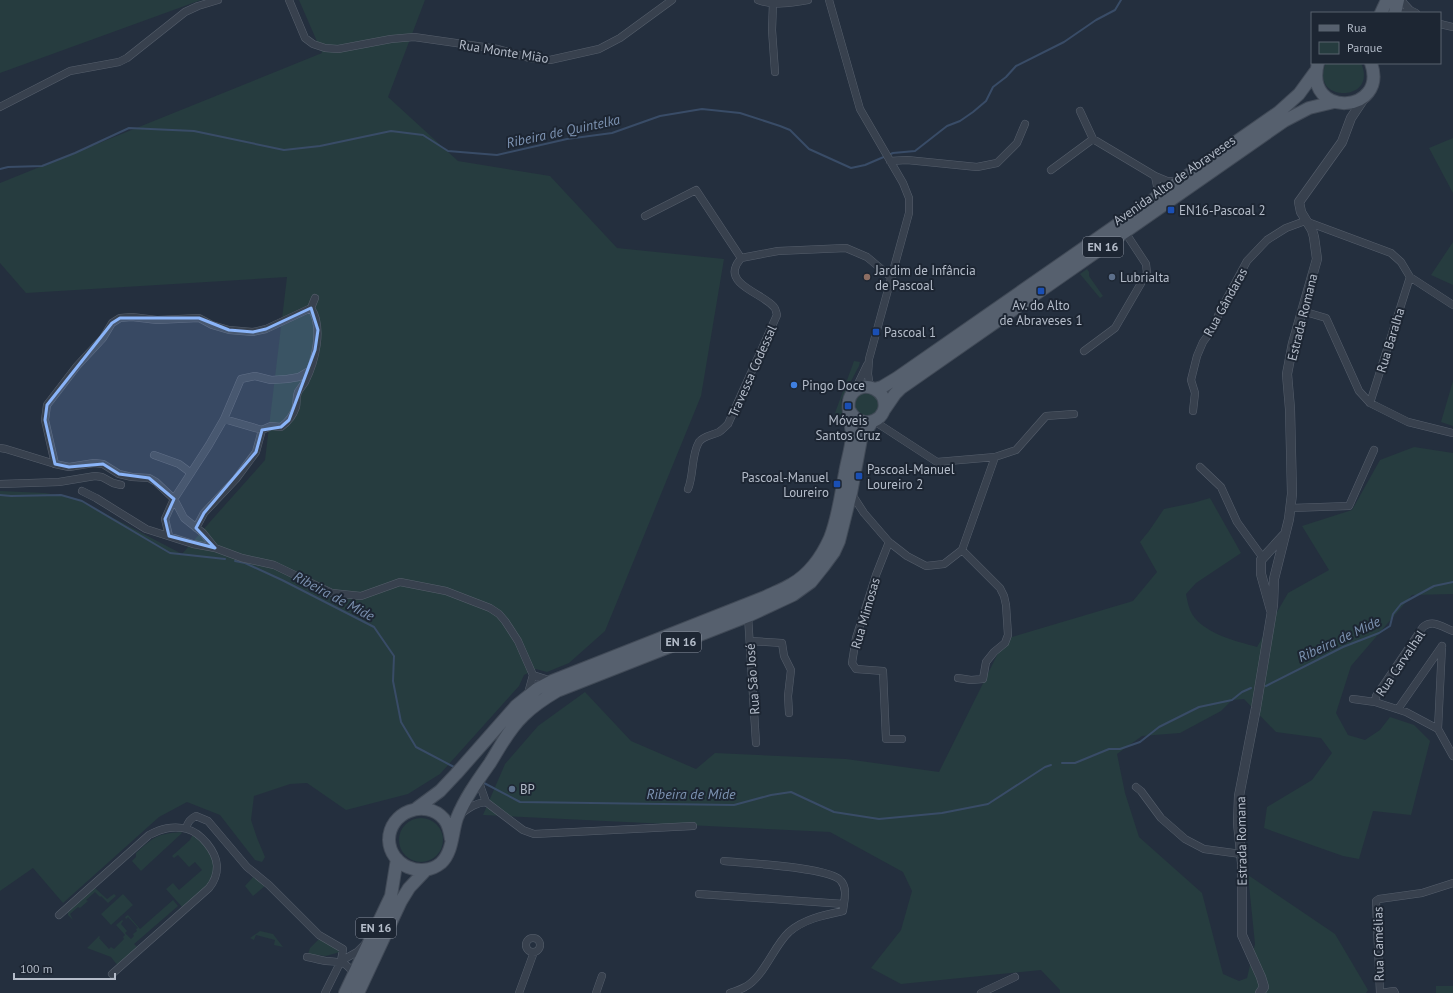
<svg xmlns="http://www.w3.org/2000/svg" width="1453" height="993" font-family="'PT Sans',sans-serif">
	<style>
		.green { fill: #263c3f }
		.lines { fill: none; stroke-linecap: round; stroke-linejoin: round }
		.stream { stroke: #394c67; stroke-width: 2 }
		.minor-casing { stroke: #565f6c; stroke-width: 8 }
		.tertiary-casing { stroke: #565f6c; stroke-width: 10 }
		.primary-casing { stroke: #414a57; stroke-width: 14 }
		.minor { stroke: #38414e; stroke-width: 7 }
		.tertiary { stroke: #38414e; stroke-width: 9 }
		.primary { stroke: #56606e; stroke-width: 12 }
		.marked { fill: #8ab4f8; fill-opacity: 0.2; stroke: #8ab4f8; stroke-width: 3; stroke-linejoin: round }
		.transit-dot { fill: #1a4fb4; stroke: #1d2633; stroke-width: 1.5 }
		.education-dot { fill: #8d6e63; stroke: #1d2633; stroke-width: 1.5 }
		.service-dot { fill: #5c6f8a; stroke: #1d2633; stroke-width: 1.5 }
		.shop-dot { fill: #3f7fe0; stroke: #1d2633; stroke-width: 1.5 }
		.labels { text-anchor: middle; stroke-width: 4; stroke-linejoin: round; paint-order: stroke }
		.shield { fill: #1d2633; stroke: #878f9c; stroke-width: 1 }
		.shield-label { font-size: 12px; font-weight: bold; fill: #b4bcc9 }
		.street-label { font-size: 13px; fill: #b4bcc9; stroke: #1d2633 }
		.poi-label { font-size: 13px; fill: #b4bcc9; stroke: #1d2633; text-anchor: start }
		.water-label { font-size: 14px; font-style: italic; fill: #7c92b1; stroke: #1d2633 }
	</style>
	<rect width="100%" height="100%" fill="#242f3e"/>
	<!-- green -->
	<path class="green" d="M0 0H201L0 73Z
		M299 0H425L388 97 458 161 550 176 617 248 724 259 701 396 605 631 569 663 547 672 536 669 524 675 519 686 440 774 408 794 346 810 307 783 290 784 254 796 251 820 257 838 265 857 262 862 255 860 220 815 187 802 159 817 63 903 33 868 0 891V491L45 493 75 498 182 554 209 523 265 460 287 277 26 293 0 263V183L322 53Z
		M1326 63H1361C1379 103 1308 103 1326 63Z
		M1453 138V193L1429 148Z
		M1453 242V285L1431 275Z
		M1087 269 1089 272V276L1103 296 1100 298 1080 274Z
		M854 361 860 362 859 366 841 400 844 424 834 420 835 413Z
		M1453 381V426L1441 422Z
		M855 405a12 12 0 1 1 24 0a12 12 0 1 1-24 0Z
		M1414 447 1453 453V594L1412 595 1351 666 1336 713 1348 735 1365 740 1380 730 1390 717 1414 725 1430 741 1411 815 1373 811 1359 859 1343 856 1264 828 1267 807 1312 780 1332 753 1321 738 1276 732 1244 699 1232 700 1221 711 1180 733 1142 736 1117 754 1125 793 1139 837 1202 893 1223 974 1239 981 1247 978 1255 944 1248 875 1335 934 1368 990 1366 993H1060V990L1041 970 901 984 871 968 901 930 912 891 903 872 830 832 483 815 505 764 538 726 585 692 631 741 696 769 715 753 846 759 939 772 1005 639 1133 601 1157 572 1140 542 1149 531 1164 509 1193 503 1210 498 1241 553 1196 583 1186 594C1187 599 1188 605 1190 610 1200 633 1236 641 1257 647L1288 593 1329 570 1302 526 1352 510 1380 460Z
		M399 840a22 22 0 1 1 44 0a22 22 0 1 1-44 0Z
		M181 832 182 833 141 871 132 861 136 857V853C154 837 156 834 181 832Z
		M192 836C199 836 201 842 206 847 228 874 201 891 183 908L166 889 173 883 179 890 202 870 195 862 189 867 178 855 174 858 172 856 190 840Z
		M254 876 266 885 253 896 245 886Z
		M95 888 107 899 114 894 116 896 108 903 101 896 100 897 95 892 86 900 88 901 80 908 78 907 70 914 73 920 68 915V912Z
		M123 894 133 905 111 925 101 914Z
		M173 900 178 906 134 944 138 948 118 966 111 957 87 948 99 936 100 937 99 938 109 949 111 947 114 949 124 939 123 937 125 935 116 925 122 920 123 921 121 924 127 931 125 933 131 939 134 936 133 934 137 931 136 929 138 928 128 917 126 919 125 917 128 915 140 929Z
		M260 931 273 934 283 947 274 945 275 940 256 935 254 940 250 938Z
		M319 939 339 950 340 952 326 956 308 954 310 948Z
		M1436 986H1453V993H1436Z"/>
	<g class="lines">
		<!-- stream -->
		<path class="stream" d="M0 169 8 167 42 166 75 153 129 128 194 131 284 150 320 146 391 131 423 135 448 151 497 155 567 139 612 133 660 116 702 109 740 113 780 126 790 130 809 149 851 168 865 165 893 153 915 151 947 126 960 121 973 112 986 101 993 87 1006 77 1016 66 1064 42 1096 20 1115 10 1121 0
			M0 495 11 496 61 495 82 501 170 553 225 559
			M235 561 245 563 282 580 374 627 394 656 393 681 401 722 416 747 454 767
			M1266 686 1343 647 1379 633 1390 626 1393 614 1401 604 1434 586 1453 582
			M1062 763H1075L1109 749H1120L1140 742 1159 727 1199 707 1232 700 1242 692 1251 688
			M484 783 520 802 734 805 771 795 791 792 834 812 879 819 942 813 988 804 1045 767 1051 765"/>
		<!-- minor casing -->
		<g class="minor-casing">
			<path id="minor" d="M289 0 305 38 313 44 325 48 338 49 391 39 414 37 498 49 529 58 550 60 599 49 620 38 672 0
				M758 0C774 6 792 3 808 0
				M829 0 860 109 903 183 909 198V213L869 359 868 374 870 387
				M1401 0 1410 10 1416 13
				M773 3 772 30 775 72
				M1402 13 1410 10
				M1440 24 1453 27
				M0 107 70 71 119 62 127 58 185 12 198 6 218 0
				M1080 111 1093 139
				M890 161 907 160 977 167 997 163 1017 143 1025 124
				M1051 170 1093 139 1155 176 1167 181H1178
				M1155 176 1157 186 1156 198
				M645 216 696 190 741 258 778 251 846 248 867 257 892 278
				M1302 311 1326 318 1359 391 1370 403 1408 422 1453 433
				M1084 351 1115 328 1147 273 1146 264 1125 232
				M855 390 867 365
				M1370 403 1410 277
				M1193 411 1195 393 1191 380 1197 356 1203 342 1214 327 1219 313 1247 261 1267 240 1286 228 1305 221 1391 253 1401 262 1410 277 1453 305
				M224 419 241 379 255 376 271 380 287 379 299 377 309 371
				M874 421 937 462 995 457 1016 450 1046 416 1074 414
				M0 448 6 449 55 464 69 467 94 463 103 464 119 474 132 477 149 478 156 482 174 499 184 518 203 533 215 548
				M154 455 179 464 191 473
				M55 464 45 420 47 405 77 366 103 338 112 323 120 318 132 317 157 320 199 318 212 325 229 330 253 332 266 329 311 308
				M1200 467 1221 487 1237 522 1263 558
				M0 484 59 482 95 476 102 477 113 483 121 485
				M688 489C694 475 691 455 699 442 703 436 713 435 719 432 722 430 725 427 728 424L777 315C776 312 776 309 774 307 765 295 727 285 736 266 737 263 740 260 741 258
				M82 491 96 498 146 529 193 544 215 548 242 558 274 565 332 593 361 596 400 582 446 591 490 608 499 614 505 621 518 641 533 675 527 697
				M851 493 864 513 889 542 907 556 926 566 944 564 962 550 995 457
				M1291 508 1349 506 1374 450
				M196 528 204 513 236 479 256 452 262 430
				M169 536 165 519 174 499 209 445 224 419 262 430 271 426 281 427C288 422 293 416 296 407 297 402 296 397 298 392 300 389 303 385 305 382 315 362 324 328 311 308L315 298
				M889 542 876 575 856 638 852 663 856 669 883 671 886 739H902
				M748 616 756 743
				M1453 631C1442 627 1433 619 1423 627L1376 696 1375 702 1406 712 1438 729 1453 756
				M750 641 782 643 784 656 791 670 788 696 789 713
				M533 675 552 681
				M958 678 971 680 983 679 986 662 994 652 1005 643 1008 635 1006 605 1004 596 1000 588 962 550
				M1353 699 1375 702
				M1398 709 1442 646
				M1438 729 1442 646
				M481 779 480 785 486 802 523 830 534 834 693 826
				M1136 787 1141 791 1161 818 1185 839 1204 849 1241 854
				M462 813C470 807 476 803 486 802
				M186 828C188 822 190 819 196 816L208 821 247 867 269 885 319 935 343 949 341 961 325 993
				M724 861C744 863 831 867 841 881 848 889 844 901 843 911 824 915 804 919 789 932 773 947 764 977 745 987 740 990 735 991 730 993
				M699 894 844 904
				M59 915 149 835C161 829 173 825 187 829 201 833 216 851 217 866 217 874 214 882 209 888L112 974
				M526 945a7 7 0 1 1 14 0a7 7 0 1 1-14 0Z
				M307 957C313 958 320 960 326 961 341 962 345 961 354 974
				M341 961 357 952 365 944
				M519 993 534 952
				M596 993 602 976
				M981 993 1015 977
				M1380 993 1376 901 1379 899 1422 893 1453 883
				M1380 993 1394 991 1395 993"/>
		</g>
		<!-- tertiary casing -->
		<g class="tertiary-casing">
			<path id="tertiary" d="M1271 610 1261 574V560L1284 535
				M1260 993 1264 987 1261 977 1242 935V863L1238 823 1239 796 1256 708 1273 605 1274 579 1289 519 1292 494 1290 409 1287 374 1293 343 1317 259 1314 237 1312 230 1301 212 1299 202 1342 142 1351 118 1365 97"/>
		</g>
		<!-- primary casing -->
		<g class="primary-casing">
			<path id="primary" d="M1381 13 1387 0
				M1395 13 1398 0
				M1318 63C1303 119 1389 114 1371 63
				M875 389 882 387 897 378 1279 112 1299 94 1315 72
				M884 410 895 394 901 388 1284 121 1309 108 1334 102
				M417 808 440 791 456 774 516 706 537 689 552 681 765 597C773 593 784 589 792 584 809 574 822 556 830 538 838 518 841 494 845 473 847 461 851 449 852 437 852 426 847 411 849 401 850 394 856 388 863 387 871 386 879 390 883 397 892 419 862 433 850 411
				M451 839C450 832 449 825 444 819 425 798 389 812 389 840 390 866 422 879 441 863 453 852 452 832 457 818 465 798 478 780 490 763 500 747 509 729 523 716 533 706 545 698 557 691L748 616 793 595 811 582 823 567 834 552 839 541 851 493 861 439 872 422
				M345 993 391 896 397 859
				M358 993 401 901 409 888 426 870"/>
		</g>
		<!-- minor -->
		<use href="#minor" class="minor"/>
		<!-- tertiary -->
		<use href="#tertiary" class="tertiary"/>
		<!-- primary -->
		<use href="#primary" class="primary"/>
	</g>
	<!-- marked area -->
	<path class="marked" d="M311 308 318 330 315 350 289 420 281 427 262 430 256 452 204 513 196 528 215 548 169 536 165 519 174 499 149 478 119 474 103 464 69 467 55 464 45 420 47 405 112 323 120 318H199L229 330 253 332 266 329Z"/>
	<!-- markers -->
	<g class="transit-dot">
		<rect x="1167" y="206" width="8" height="8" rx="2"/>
		<rect x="1037" y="287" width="8" height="8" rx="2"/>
		<rect x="872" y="328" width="8" height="8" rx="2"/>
		<rect x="844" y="402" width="8" height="8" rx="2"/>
		<rect x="855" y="472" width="8" height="8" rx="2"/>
		<rect x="833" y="480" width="8" height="8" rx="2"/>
	</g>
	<circle class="education-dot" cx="867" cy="277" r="4"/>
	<g class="service-dot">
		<circle cx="1112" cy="277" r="4"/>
		<circle cx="512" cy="789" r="4"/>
	</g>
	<circle class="shop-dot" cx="794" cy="385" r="4"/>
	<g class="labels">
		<!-- shield labels -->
		<g class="shield">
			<rect x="1083" y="237" width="40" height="20" rx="3"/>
			<rect x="661" y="632" width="40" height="20" rx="3"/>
			<rect x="356" y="918" width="40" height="20" rx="3"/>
		</g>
		<g class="shield-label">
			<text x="1103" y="251">EN 16</text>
			<text x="681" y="646">EN 16</text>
			<text x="376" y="932">EN 16</text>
		</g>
		<!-- street labels -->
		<g class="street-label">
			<text transform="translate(504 51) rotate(9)" y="5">Rua Monte Mião</text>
			<text transform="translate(1174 180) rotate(-35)" y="5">Avenida Alto de Abraveses</text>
			<text transform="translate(1225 302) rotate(-61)" y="5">Rua Gândaras</text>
			<text transform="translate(1302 317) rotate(-76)" y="5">Estrada Romana</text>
			<text transform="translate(1390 340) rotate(-73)" y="5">Rua Baralha</text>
			<text transform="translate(752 371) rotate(-66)" y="5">Travessa Codessal</text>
			<text transform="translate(865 613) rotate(-74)" y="5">Rua Mimosas</text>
			<text transform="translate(1400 663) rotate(-56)" y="5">Rua Carvalhal</text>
			<text transform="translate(752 679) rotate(-94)" y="5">Rua São José</text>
			<text transform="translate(1241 841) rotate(-91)" y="5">Estrada Romana</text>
			<text transform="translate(1378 944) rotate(-91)" y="5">Rua Camélias</text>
		</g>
		<!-- poi labels -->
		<g class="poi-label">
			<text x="1179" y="215">EN16-Pascoal 2</text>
			<text x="875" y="275">Jardim de Infância<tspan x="875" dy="15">de Pascoal</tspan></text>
			<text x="1120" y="282">Lubrialta</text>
			<text x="1041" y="310" text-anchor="middle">Av. do Alto<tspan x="1041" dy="15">de Abraveses 1</tspan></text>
			<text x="884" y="337">Pascoal 1</text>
			<text x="802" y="390">Pingo Doce</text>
			<text x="848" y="425" text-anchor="middle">Móveis<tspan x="848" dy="15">Santos Cruz</tspan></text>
			<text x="867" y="474">Pascoal-Manuel<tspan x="867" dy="15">Loureiro 2</tspan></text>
			<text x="829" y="482" text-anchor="end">Pascoal-Manuel<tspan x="829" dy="15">Loureiro</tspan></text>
			<text x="520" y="794">BP</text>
		</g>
		<!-- water labels -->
		<g class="water-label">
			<text transform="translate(563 131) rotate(-12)" y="5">Ribeira de Quintelka</text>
			<text transform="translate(334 596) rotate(28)" y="5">Ribeira de Mide</text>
			<text transform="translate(1339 639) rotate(-25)" y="5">Ribeira de Mide</text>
			<text x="691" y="799">Ribeira de Mide</text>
		</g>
	</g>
	<!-- legend -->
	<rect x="1311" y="12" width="130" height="52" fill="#1d2633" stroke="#59626f"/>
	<rect x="1319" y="25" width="20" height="6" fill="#56606e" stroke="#59626f"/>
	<text x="1347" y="32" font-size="12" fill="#b4bcc9">Rua</text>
	<rect x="1319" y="42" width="20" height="12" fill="#263c3f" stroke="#59626f"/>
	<text x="1347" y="52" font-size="12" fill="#b4bcc9">Parque</text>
	<!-- scale -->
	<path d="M14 973v6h101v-6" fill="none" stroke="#b4bcc9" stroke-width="2"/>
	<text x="20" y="973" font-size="12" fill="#b4bcc9" stroke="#1d2633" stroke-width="3" paint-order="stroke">100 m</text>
</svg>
